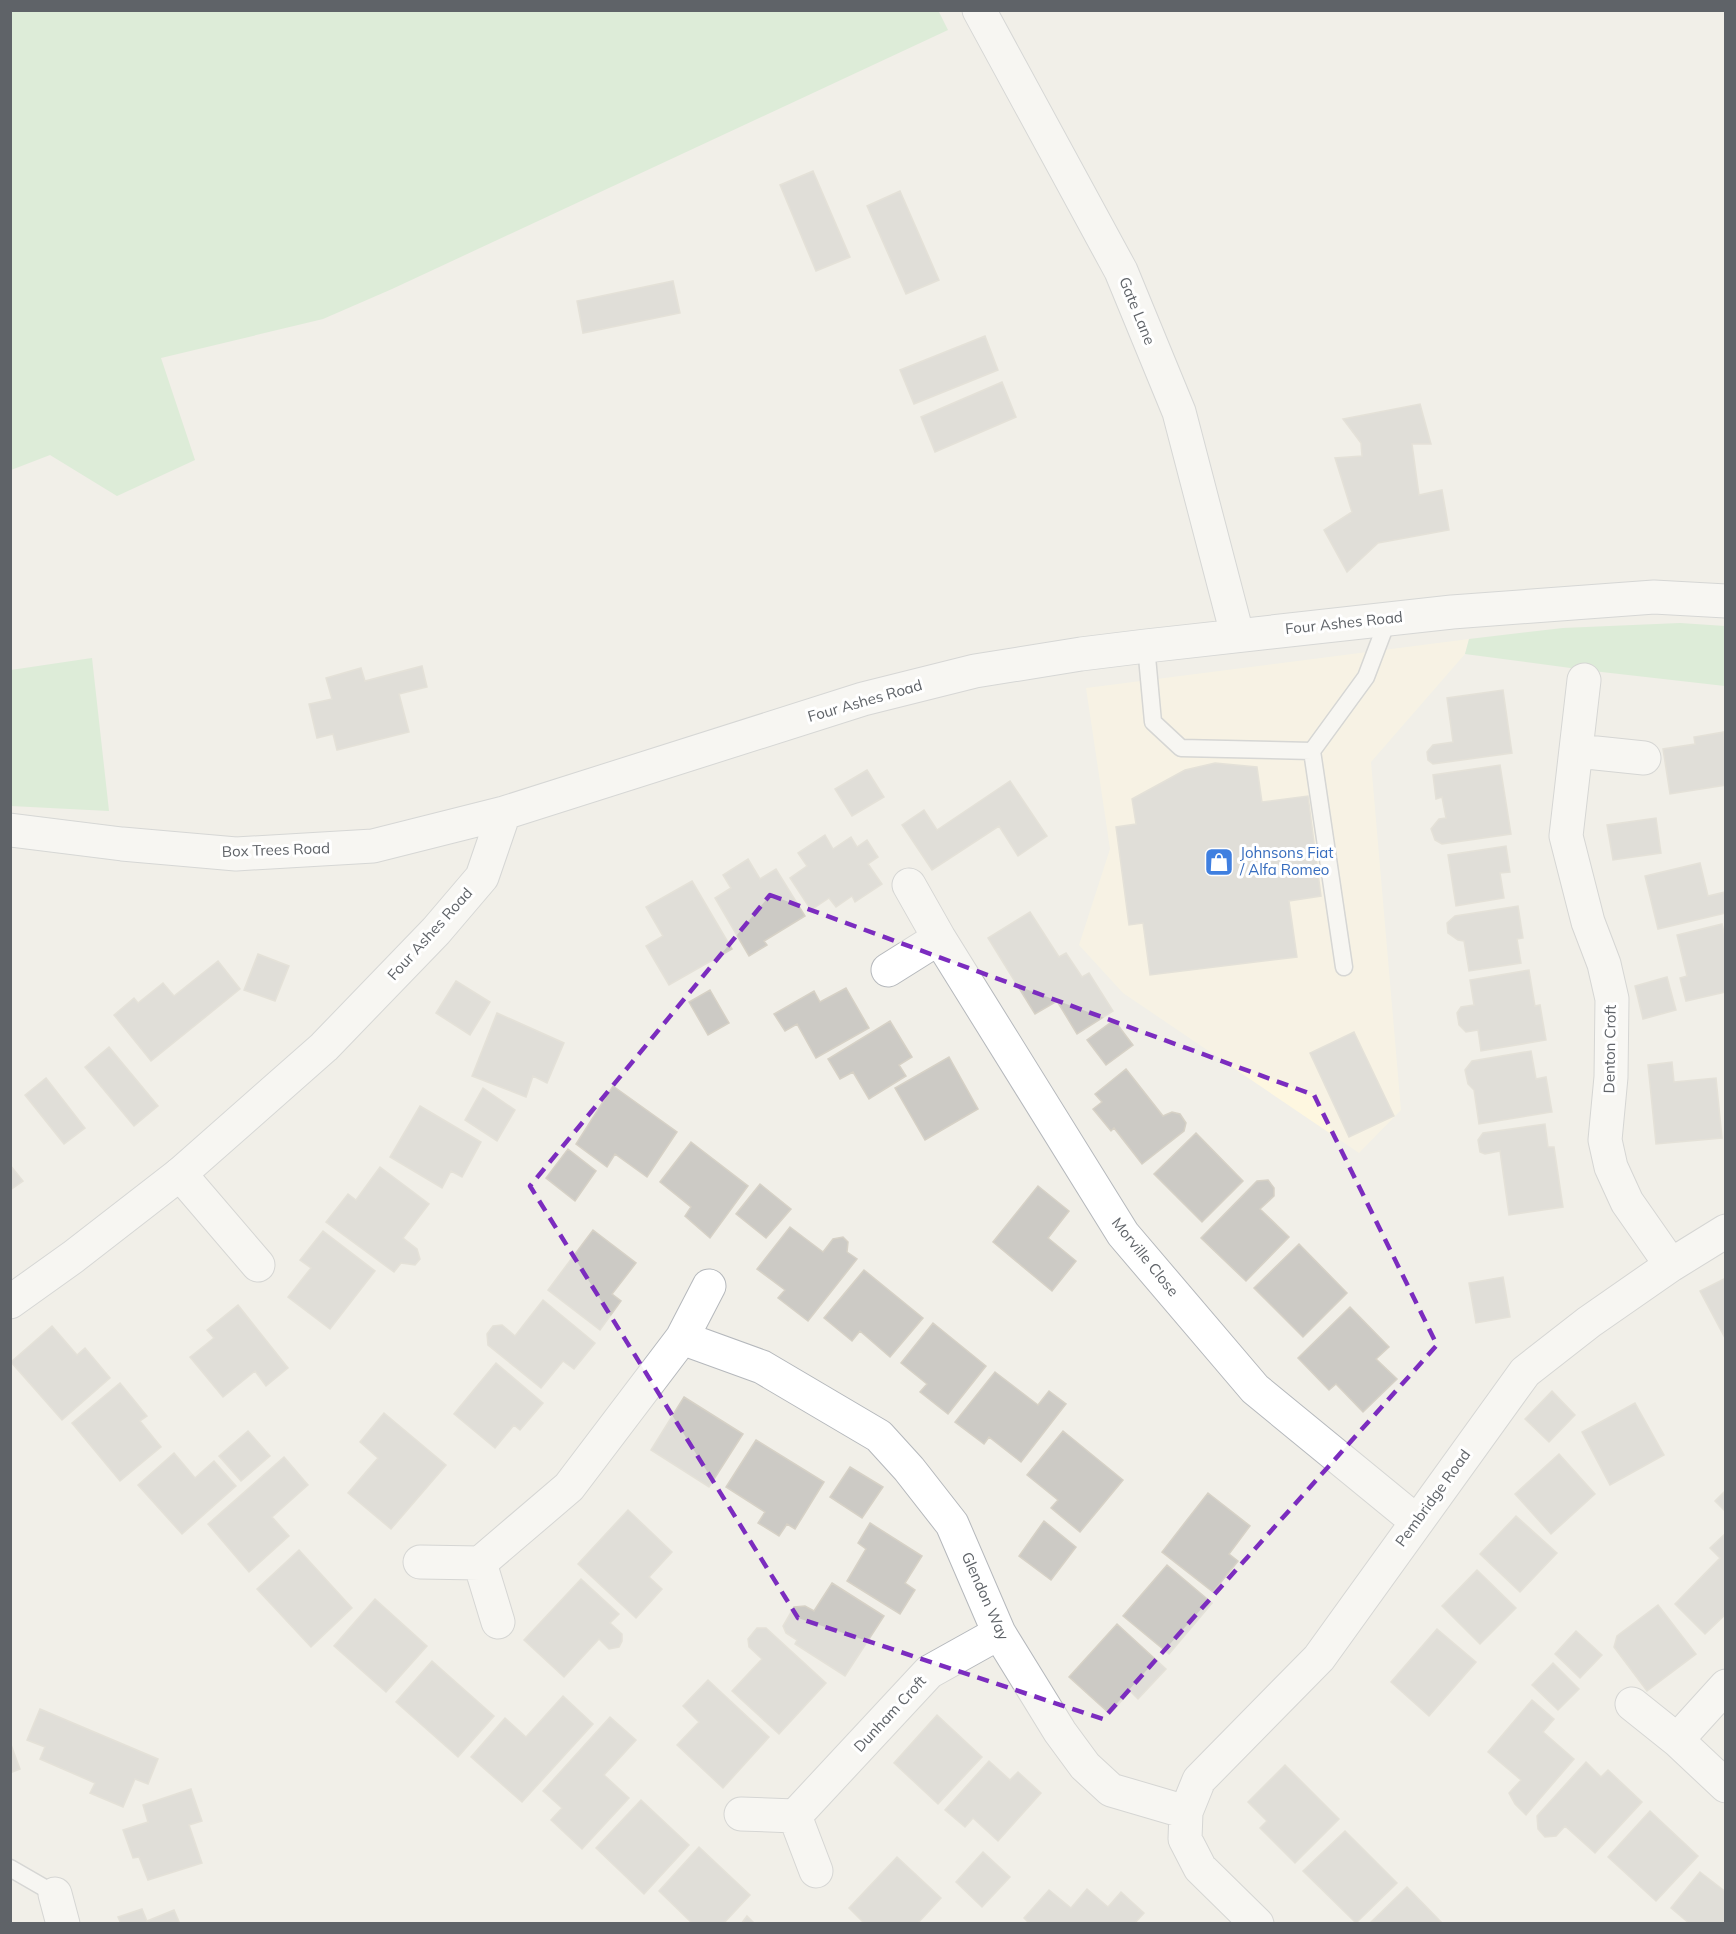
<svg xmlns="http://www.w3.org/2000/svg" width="1736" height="1934" font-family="Mulish,sans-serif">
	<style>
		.commercial { fill: #fef7e0 }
		.green { fill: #c5e8c5 }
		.building { fill: #cccac5; stroke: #d6d1c6; stroke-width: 1.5 }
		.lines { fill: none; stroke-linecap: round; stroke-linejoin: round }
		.lane-casing { stroke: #b5b8bc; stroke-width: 19 }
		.street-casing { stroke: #b5b8bc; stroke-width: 35 }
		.secondary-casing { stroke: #b6babf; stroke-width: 35 }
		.lane { stroke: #fff; stroke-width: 16 }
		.street { stroke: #fff; stroke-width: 33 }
		.secondary { stroke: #fff; stroke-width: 33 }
		.marked { fill: none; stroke: #7b2cbf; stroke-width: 4.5; stroke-dasharray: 12 8; stroke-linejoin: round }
		.labels { text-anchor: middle; stroke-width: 6; stroke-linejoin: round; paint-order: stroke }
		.street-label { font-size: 15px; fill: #5f6368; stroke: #fff }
		.shop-label { font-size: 15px; fill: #366cbe; stroke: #fff; text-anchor: start }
	</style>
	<rect width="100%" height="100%" fill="#f1efe8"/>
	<!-- commercial -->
	<path class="commercial" d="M1469 639 1465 654 1371 762 1401 1110 1359 1153 1123 993 1079 945 1110 849 1086 688Z"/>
	<!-- green -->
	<path class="green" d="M938 10 948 30 392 289 323 319 161 358 195 460 117 496 50 455 11 470V11Z
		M1680 623 1725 626V686L1593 671 1465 654 1469 639 1563 628Z
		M92 658 109 811 11 806V670Z"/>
	<!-- building -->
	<path class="building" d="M813 171 850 257 816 271 780 185Z
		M900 191 939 280 906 294 867 206Z
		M673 281 680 313 583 333 577 301Z
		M985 336 998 370 914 404 900 370Z
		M1002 382 1016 417 935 452 921 417Z
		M1420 404 1431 444H1412L1419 495 1442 490 1449 530 1378 543 1347 572 1324 530 1352 512 1335 458 1362 456 1361 443 1343 419Z
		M422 666 427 687 399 694 409 732 337 750 333 734 317 738 309 704 332 699 326 678 361 668 365 681Z
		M1503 690 1512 753 1433 764 1428 760 1427 752 1433 745 1453 742 1447 698Z
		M1724 732 1726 785 1670 794 1663 749 1695 744 1694 737Z
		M1215 763 1257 767 1262 802 1308 796 1321 896 1289 901 1297 957 1150 975 1143 923 1129 925 1116 827 1136 824 1132 799 1185 770Z
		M1500 765 1511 834 1442 844 1435 840 1431 829 1439 819 1446 818 1442 797 1436 799 1433 775Z
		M867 770 884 797 852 816 835 789Z
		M1010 781 1047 836 1018 856 999 826 932 870 902 825 924 810 937 830Z
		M1656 818 1661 853 1613 860 1607 825Z
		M825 835 833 849 851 837 857 847 867 840 878 857 868 864 882 884 855 902 852 896 836 907 829 898 811 910 790 878 807 866 798 853Z
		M1506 846 1510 872 1500 873 1504 898 1456 906 1448 855Z
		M748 859 760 879 776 869 805 916 764 941 767 945 749 956 715 898 731 888 723 875Z
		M1700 863 1708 896 1725 892 1726 913 1658 929 1645 876Z
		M692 881 732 949 669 985 646 946 663 936 646 907Z
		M1518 906 1523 938 1517 939 1521 963 1469 971 1464 941 1458 940 1448 933 1447 923 1455 916Z
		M1030 912 1059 957 1066 953 1082 977 1089 973 1113 1011 1077 1034 1057 1001 1035 1014 988 938Z
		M1722 924 1726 940V992L1686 1001 1680 978 1687 976 1677 935Z
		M258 954 289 966 275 1001 244 990Z
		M218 961 240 989 151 1061 114 1015 134 998 138 1003 163 983 174 996Z
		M1529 970 1535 1006 1540 1005 1546 1040 1481 1051 1478 1030 1466 1032 1459 1025 1457 1013 1461 1007 1474 1005 1470 980Z
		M1667 977 1676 1010 1643 1019 1635 986Z
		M456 981 490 1002 470 1035 436 1013Z
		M846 988 869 1028 816 1058 797 1024 785 1031 774 1014 814 991 820 1002Z
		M710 990 729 1023 708 1035 689 1002Z
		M497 1013 564 1043 547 1083 533 1076 526 1097 472 1076Z
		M1114 1020 1133 1045 1106 1065 1087 1040Z
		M890 1021 912 1057 899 1065 906 1076 869 1099 853 1072 840 1079 828 1059Z
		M1354 1032 1394 1116 1349 1137 1310 1053Z
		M109 1047 158 1106 134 1126 85 1067Z
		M1531 1051 1536 1079 1546 1077 1552 1112 1479 1124 1474 1090 1468 1084 1465 1070 1472 1061Z
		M949 1057 978 1109 925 1140 895 1088Z
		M1672 1062 1674 1082 1716 1078 1722 1138 1656 1144 1648 1065Z
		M1126 1069 1163 1116 1172 1112 1180 1114 1186 1123 1184 1131 1142 1164 1114 1128 1111 1131 1093 1109 1102 1102 1095 1094Z
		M46 1078 85 1128 64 1144 25 1095Z
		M613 1086 677 1132 647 1177 615 1154 607 1167 576 1144Z
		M483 1088 515 1110 497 1141 465 1120Z
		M420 1106 481 1142 462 1177 451 1171 442 1188 390 1157Z
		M1545 1124 1548 1147H1554L1563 1207 1509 1215 1500 1151 1485 1154 1480 1152 1478 1140 1483 1133Z
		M1196 1133 1243 1181 1202 1222 1154 1174Z
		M691 1142 748 1186 710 1238 685 1216 691 1207 660 1182Z
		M568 1149 596 1171 575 1201 546 1178Z
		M10 1165 23 1181 10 1190Z
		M380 1167 429 1204 403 1238 417 1249 420 1259 415 1265 401 1263 394 1272 326 1222 348 1194 356 1200Z
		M1268 1180 1274 1188V1196L1260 1209 1289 1237 1246 1281 1201 1238 1257 1181Z
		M760 1184 791 1209 766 1238 736 1214Z
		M1038 1186 1069 1211 1048 1238 1076 1261 1052 1291 993 1242Z
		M790 1227 823 1252 833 1239 843 1237 848 1242 847 1252 857 1259 808 1321 778 1298 785 1290 757 1269Z
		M593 1230 636 1263 612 1294 621 1301 600 1330 548 1290Z
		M323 1231 375 1271 330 1329 288 1297 311 1268 300 1260Z
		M1299 1244 1347 1293 1303 1337 1254 1288Z
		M864 1270 923 1318 890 1357 860 1331 852 1341 824 1318Z
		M1503 1277 1510 1317 1476 1323 1469 1283Z
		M1726 1278V1340L1700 1291Z
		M543 1300 595 1343 574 1369 563 1361 541 1388 488 1345 487 1334 493 1326 502 1325 515 1336Z
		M238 1305 288 1368 266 1386 255 1371 223 1397 190 1357 214 1338 207 1330Z
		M1350 1307 1389 1347 1376 1359 1397 1379 1363 1412 1336 1384 1329 1390 1298 1358Z
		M933 1323 986 1366 948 1414 920 1392 927 1384 901 1363Z
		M52 1326 77 1355 85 1348 110 1378 62 1420 11 1362Z
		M496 1363 543 1403 520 1430 514 1425 495 1448 454 1414Z
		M995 1372 1038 1405 1049 1391 1066 1404 1021 1462 989 1437 984 1444 955 1422Z
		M120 1383 147 1416 140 1421 161 1447 120 1481 72 1423Z
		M1552 1391 1575 1415 1549 1442 1525 1419Z
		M684 1397 743 1434 709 1487 651 1450Z
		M1635 1403 1664 1455 1610 1485 1582 1432Z
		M384 1413 446 1465 391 1529 348 1493 378 1458 360 1442Z
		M248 1431 270 1456 241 1481 219 1456Z
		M1063 1431 1123 1480 1080 1532 1051 1508 1058 1500 1027 1475Z
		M756 1440 824 1482 795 1529 787 1524 779 1536 758 1523 765 1512 726 1487Z
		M174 1453 195 1478 214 1461 236 1486 182 1534 138 1485Z
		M1559 1454 1595 1494 1551 1534 1515 1494Z
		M284 1457 308 1485 272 1517 289 1536 249 1572 208 1524Z
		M850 1467 883 1487 862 1518 830 1497Z
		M1726 1490V1512L1715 1501Z
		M1208 1493 1250 1526 1229 1554 1238 1561 1213 1592 1162 1552Z
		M628 1510 672 1552 649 1577 662 1589 636 1618 578 1564Z
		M1516 1516 1557 1553 1520 1592 1480 1554Z
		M1044 1521 1076 1547 1051 1580 1019 1556Z
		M870 1523 922 1556 905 1583 915 1590 900 1614 847 1581 866 1549 858 1543Z
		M1726 1533V1614L1705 1634 1675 1604 1720 1558 1710 1548Z
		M299 1550 352 1608 311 1647 257 1589Z
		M1167 1565 1212 1603 1169 1654 1123 1616Z
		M1477 1570 1516 1608 1480 1644 1442 1606Z
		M581 1579 619 1614 610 1623 622 1634V1641L619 1647 609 1649 599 1639 564 1677 524 1640Z
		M832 1583 884 1616 845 1676 795 1644 797 1640 786 1633 783 1626 794 1607 805 1606 814 1611Z
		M375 1599 427 1646 386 1692 334 1646Z
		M1658 1605 1696 1654 1647 1691 1614 1647 1617 1636Z
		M1117 1624 1166 1669 1138 1699 1130 1691 1110 1714 1069 1677Z
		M757 1628H766L826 1683 779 1734 732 1691 762 1659 749 1647 748 1639Z
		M1437 1629 1476 1662 1429 1716 1391 1682Z
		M1576 1631 1602 1655 1580 1678 1555 1654Z
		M432 1661 494 1716 458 1757 396 1702Z
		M1553 1663 1579 1689 1558 1710 1532 1685Z
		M708 1680 769 1737 723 1788 677 1745 699 1722 683 1706Z
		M563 1696 593 1724 522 1802 471 1757 505 1718 526 1737Z
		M1532 1700 1554 1719 1543 1732 1574 1759 1526 1815 1515 1804 1509 1793 1521 1780 1488 1752Z
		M40 1709 158 1759 148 1784 135 1779 123 1807 90 1793 95 1783 40 1759 45 1747 27 1740Z
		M937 1715 982 1757 938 1804 894 1763Z
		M610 1717 636 1740 604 1775 629 1798 582 1849 551 1820 562 1808 543 1791Z
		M10 1742 20 1769 10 1773Z
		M989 1761 1010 1780 1018 1772 1041 1793 998 1841 973 1818 965 1827 945 1810Z
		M1586 1762 1601 1777 1608 1770 1642 1802 1595 1853 1565 1826 1556 1836 1545 1837 1538 1829 1537 1816Z
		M1285 1765 1339 1819 1295 1863 1260 1828 1267 1821 1248 1802Z
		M191 1789 202 1821 189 1825 202 1863 148 1880 139 1857 133 1858 123 1830 148 1822 143 1805Z
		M641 1800 689 1845 644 1894 596 1848Z
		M1650 1811 1698 1856 1656 1901 1608 1857Z
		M1345 1831 1397 1883 1356 1923 1303 1871Z
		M699 1847 750 1895 723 1924H693L659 1891Z
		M983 1852 1010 1877 982 1907 956 1882Z
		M897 1857 941 1898 917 1924H865L849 1908Z
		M1700 1872 1726 1892V1924H1690L1671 1908Z
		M1407 1887 1443 1924H1369Z
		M1087 1889 1108 1907 1121 1892 1144 1913 1134 1924H1030L1024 1918 1049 1890 1071 1908Z
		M142 1909 147 1921 174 1910 180 1924H121L118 1917Z
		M747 1916 755 1924H741Z"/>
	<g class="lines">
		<!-- lane casing -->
		<g class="lane-casing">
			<path id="lane" d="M1146 646 1153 722 1181 748 1312 751
				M1344 967 1312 751 1366 677 1388 619
				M10 1868 55 1894"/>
		</g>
		<!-- street casing -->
		<g class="street-casing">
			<path id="street" d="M1584 680 1566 836 1588 922 1604 964 1612 999 1611 1077 1605 1140 1611 1167 1627 1202 1671 1265
				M1577 751 1644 758
				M909 885 939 938 1123 1234 1255 1389 1416 1521
				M888 970 939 938
				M180 1174 258 1265
				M682 1338 709 1286
				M420 1562 480 1563 569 1487 682 1338 762 1367 879 1436 909 1469 952 1524 999 1633 1060 1732 1085 1766 1111 1790 1186 1812 1185 1839 1200 1868 1257 1924
				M480 1563 498 1622
				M1632 1704 1677 1740 1726 1786
				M1677 1740 1726 1686
				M1186 1812 1199 1780 1319 1658 1525 1372 1589 1322 1671 1265 1726 1231
				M741 1814 795 1816
				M816 1871 795 1816 929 1672 999 1633
				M55 1894 63 1924"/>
		</g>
		<!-- secondary casing -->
		<g class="secondary-casing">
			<path id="secondary" d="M979 10 1121 271 1179 412 1237 634
				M10 830 122 844 236 854 373 846 504 813 863 699 975 671 1081 654 1146 646 1452 612 1654 597 1726 601
				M10 1302 73 1257 180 1174 324 1047 436 931 482 877 504 813"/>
		</g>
		<!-- lane -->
		<use href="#lane" class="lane"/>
		<!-- street -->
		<use href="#street" class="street"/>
		<!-- secondary -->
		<use href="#secondary" class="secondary"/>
	</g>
	<!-- marked area -->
	<path d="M0 0H1736V1934H0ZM770 895 1314 1095 1437 1345 1103 1719 798 1618 530 1186Z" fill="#f1efe8" fill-opacity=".55" fill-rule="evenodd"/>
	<path class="marked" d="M770 895 1314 1095 1437 1345 1103 1719 798 1618 530 1186Z"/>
	<!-- icons -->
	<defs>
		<g id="shop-square" transform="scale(1.5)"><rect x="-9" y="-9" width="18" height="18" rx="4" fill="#3f7fe0" stroke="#fff"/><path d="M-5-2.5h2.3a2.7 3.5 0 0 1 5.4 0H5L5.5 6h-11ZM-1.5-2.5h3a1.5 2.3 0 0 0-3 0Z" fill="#fff"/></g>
	</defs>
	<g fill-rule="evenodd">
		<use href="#shop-square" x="1219" y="862"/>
	</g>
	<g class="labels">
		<!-- street labels -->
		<g class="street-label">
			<text transform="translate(1137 311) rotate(68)" y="5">Gate Lane</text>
			<text transform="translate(1344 623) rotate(-6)" y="5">Four Ashes Road</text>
			<text transform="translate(865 701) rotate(-16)" y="5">Four Ashes Road</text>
			<text transform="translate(276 850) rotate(-2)" y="5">Box Trees Road</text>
			<text transform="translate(430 934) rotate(-48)" y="5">Four Ashes Road</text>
			<text transform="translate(1610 1049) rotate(-89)" y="5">Denton Croft</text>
			<text transform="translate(1145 1257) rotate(51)" y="5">Morville Close</text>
			<text transform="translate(1433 1498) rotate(-54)" y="5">Pembridge Road</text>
			<text transform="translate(985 1596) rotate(66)" y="5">Glendon Way</text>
			<text transform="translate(890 1714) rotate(-47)" y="5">Dunham Croft</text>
		</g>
		<!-- shop labels -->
		<g class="shop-label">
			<text x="1240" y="858">Johnsons Fiat<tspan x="1240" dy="17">/ Alfa Romeo</tspan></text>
		</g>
	</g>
	<!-- border -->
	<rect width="1736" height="1934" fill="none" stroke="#5f6368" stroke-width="24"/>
</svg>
